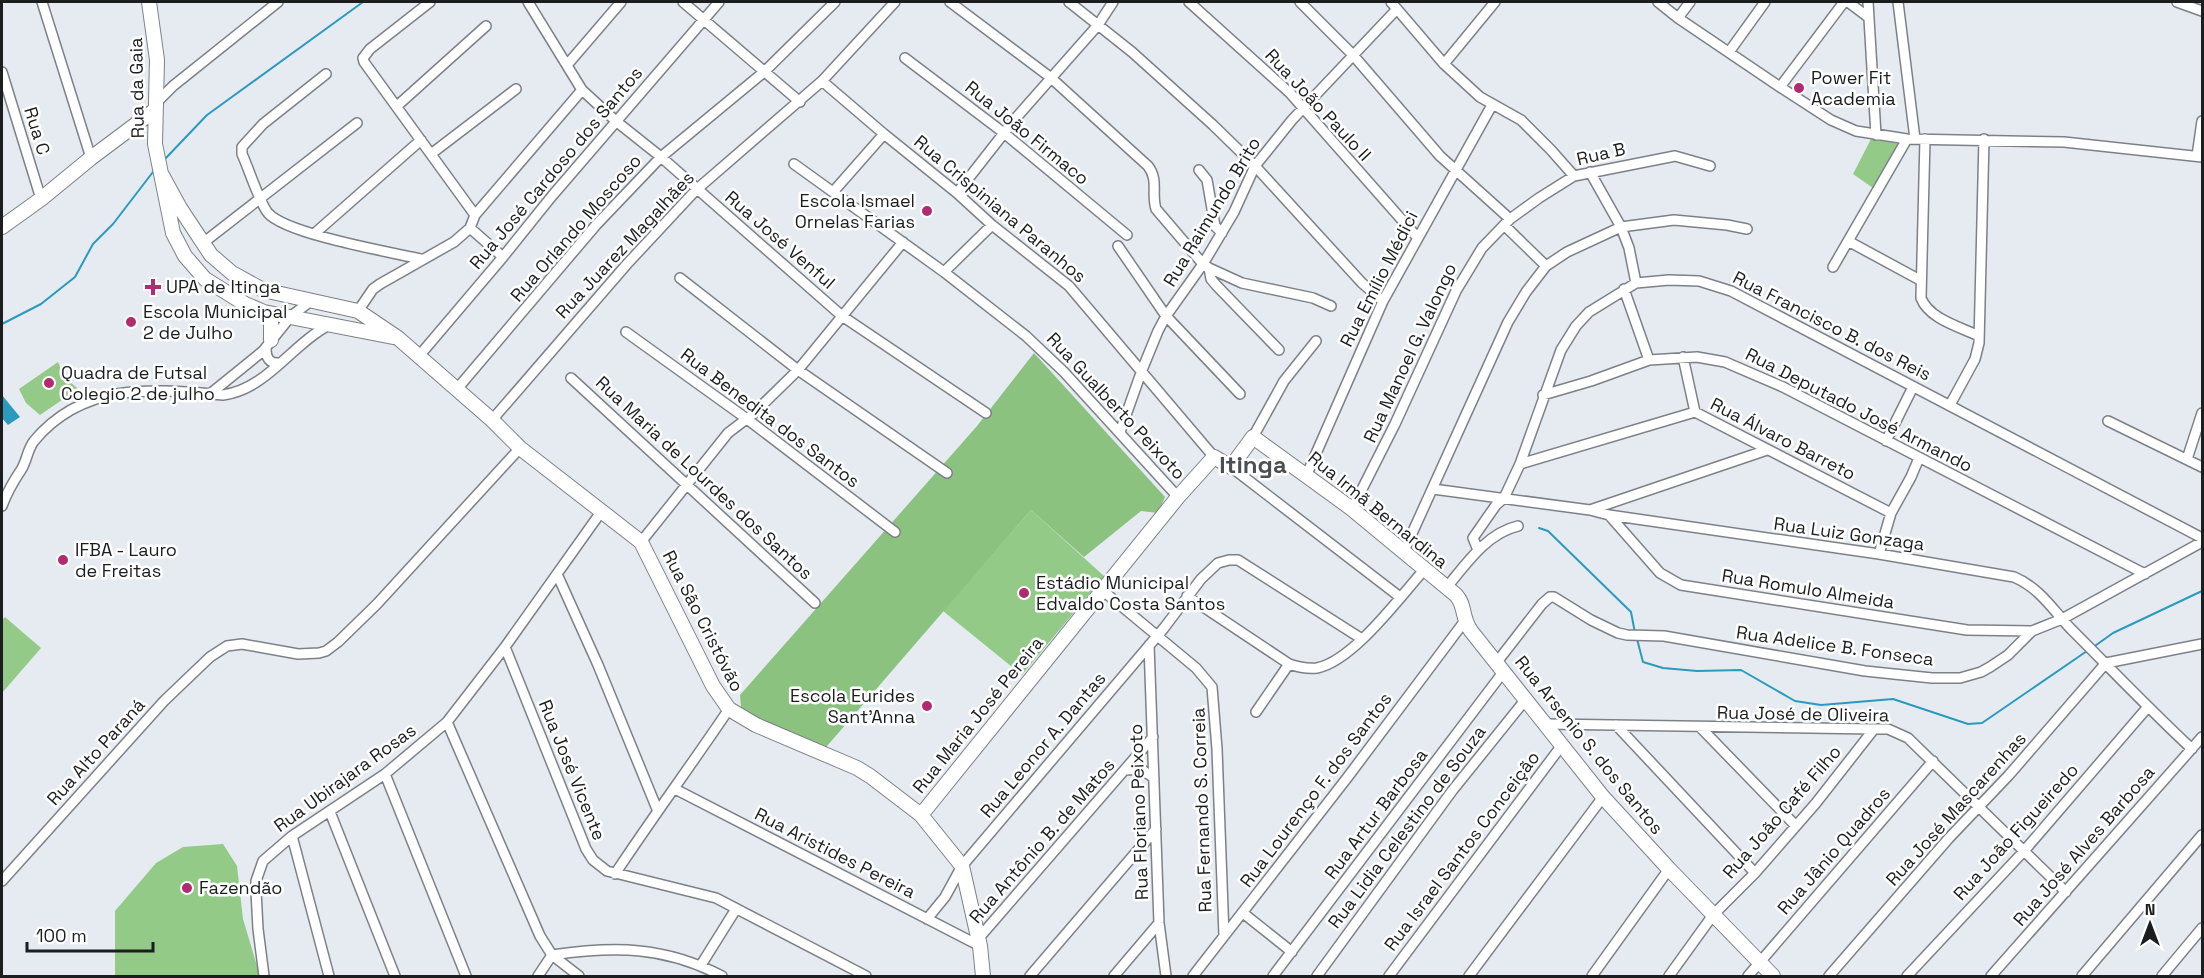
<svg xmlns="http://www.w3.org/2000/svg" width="2204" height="978" font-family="'Space Grotesk',sans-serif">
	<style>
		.green { fill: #93ca88 }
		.forest { fill: #8bc280 }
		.water { fill: #2a9bbc }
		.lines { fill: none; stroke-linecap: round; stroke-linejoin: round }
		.stream { stroke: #2a9bbc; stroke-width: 2 }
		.street-casing { stroke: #7d8187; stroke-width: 12 }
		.secondary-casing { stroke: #7d8187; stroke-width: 16 }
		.street { stroke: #fff; stroke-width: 9 }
		.secondary { stroke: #fff; stroke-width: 14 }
		.poi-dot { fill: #b12b6f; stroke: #fff; stroke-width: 2 }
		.labels { text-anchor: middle; stroke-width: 5; stroke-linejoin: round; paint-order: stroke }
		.poi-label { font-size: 18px; fill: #1b1d1f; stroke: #fff; text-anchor: start }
		.street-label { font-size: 18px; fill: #1b1d1f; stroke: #fff }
		.district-label { font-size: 24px; font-weight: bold; fill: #4b4f54; stroke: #fff }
	</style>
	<rect width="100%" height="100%" fill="#e6ebf1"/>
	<!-- green -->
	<path class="green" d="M1871 139 1899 144 1873 188 1853 174Z
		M58 362 64 376 78 389 40 415 26 403 19 389Z
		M1031 510 1104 576 1022 675 943 611Z
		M5 617 41 648 2 693V620Z
		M223 844 237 866 243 919 260 976H115V911L156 863 183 847Z"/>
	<!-- forest -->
	<path class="forest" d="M1034 353 1165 497 1158 513 1141 511 1084 557 1031 510 821 753 742 718 740 695 977 426Z"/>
	<!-- water -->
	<path class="water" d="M2 395 20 417 8 425 2 418Z"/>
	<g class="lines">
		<!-- stream -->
		<path class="stream" d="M164 160 207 115 363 2
			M2 324 41 304 75 277 93 244 113 224 156 168
			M1539 528 1548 531 1631 612 1635 633
			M1637 639 1643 662 1663 668 1697 671 1741 670 1795 701 1821 705 1893 699 1968 724 1982 723 2087 651
			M2092 648 2113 633 2202 591"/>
		<!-- street casing -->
		<g class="street-casing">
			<path id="street" d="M42 2 91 158
				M430 2 370 49 363 58 364 62 475 215
				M528 2 582 90 617 122 661 157 842 316 986 413
				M683 2 800 102
				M950 2 1050 77 1148 166C1159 180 1151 194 1156 209L1203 264 1209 268 1242 283 1313 298 1331 306
				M1069 2 1132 52 1213 125 1255 166 1362 283 1383 301
				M1189 2 1290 93 1417 237
				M1300 2 1353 55 1440 156 1510 219
				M1391 2 1444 64 1480 97 1521 120 1551 150 1574 176
				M1658 2 1678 18 1780 87 1831 120 1856 131 1907 139 2064 142 2202 157
				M1848 2 1868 17
				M1868 2 1876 135
				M1898 2 1915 139
				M2177 2 2202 11
				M1678 18 1690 2
				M1729 52 1765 2
				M905 58 1004 133 1127 235
				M1444 64 1495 2
				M567 65 621 2
				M2 72 41 199
				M326 74 263 124 242 147V154C249 169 259 202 268 213 286 234 390 252 421 259
				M822 81 884 134 957 193 992 225 1069 286 1214 457
				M1780 87 1844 2
				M156 103 173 86 278 2
				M397 106 486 26
				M1925 139 1921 298C1929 319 1960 327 1979 336
				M431 154 516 89
				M2197 156 2202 121
				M794 164 944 272 1026 336 1064 372 1178 497
				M1199 170 1207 180 1215 226 1222 233
				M1590 172 1621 227 1629 248 1636 283
				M833 192 884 134
				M957 193 1015 119 1098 25 1113 2
				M1504 225 1546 266
				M470 228 503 257
				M314 234 421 140
				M1848 241 1920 280
				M203 243 357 123
				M1118 246 1166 316 1240 394
				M1833 267 1907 139
				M1209 268 1211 279 1216 285 1279 350
				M944 272 992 225
				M680 278 798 370 947 473
				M1624 289 1649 360
				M358 311 373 289 380 284 454 242 470 228 475 215 582 90
				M626 332 747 419 895 532
				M266 349C266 357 269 364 279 363
				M419 356 503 257 552 196 719 2
				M1683 357 1695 412
				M571 378 815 603
				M457 389 596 225 661 157 764 72 835 2
				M210 394 263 351 291 316 311 301
				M1543 395 1591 381 1649 360 1697 357 1725 362 1783 387 2145 574
				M1950 405 1975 359 1979 343 1984 139
				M492 420 627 264 696 190 822 81 895 2
				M2108 421 2202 467
				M1120 432 1142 370 1158 331 1166 316 1203 264 1234 212 1255 166 1292 120 1397 9
				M1253 437 1284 381 1316 341
				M1886 441 1913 387
				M2187 459 2202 413
				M1520 464 1695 412 1891 513
				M1231 467 1400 597
				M1307 474 1383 301 1492 105
				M1433 489 1590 510 1609 515 1879 554 2014 577C2040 588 2053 610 2071 629 2111 669 2150 710 2192 749
				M2 506C7 492 13 482 21 470 27 461 27 450 34 441 84 381 154 389 223 395 267 389 291 345 329 325
				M1352 509 1395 424 1456 291 1482 248 1510 219 1539 198 1574 176 1675 156 1710 166
				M1590 510 1767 450
				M1609 515 1660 573 1681 585 1967 630 2032 631
				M641 542 728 433 753 414 798 370 903 242
				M1478 550 1473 538 1496 505 1504 498 1520 464 1561 350 1576 326 1589 312 1636 283 1669 280 1699 281 1731 291 2202 538
				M1404 551 1508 322 1526 292 1546 266 1567 252 1621 227 1674 220 1727 225 1747 229
				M1879 554 1891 513 1911 477 1919 458
				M557 574 598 665 657 809
				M1447 587C1466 564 1487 533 1518 526
				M1102 590 1196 668 1212 687 1217 749 1224 936
				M1187 596 1289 664C1298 667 1308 669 1317 668 1353 661 1400 597 1424 570
				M1149 645 1159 923 1166 976
				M505 647 586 849 593 860 607 871 716 898 866 976
				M1497 662 1542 604 1550 597H1554L1591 620 1618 633 1627 635 1664 636 1865 671 1932 678H1960L1981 672 1990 667 2008 655 2032 631 2062 619 2202 542
				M2106 663 2202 644
				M1256 712 1289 664
				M447 722 540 936 552 955 579 976
				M1546 724 1874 729H1888L1908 738 2066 892
				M1616 725 1755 873
				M1701 728 1796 826
				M1126 770 1141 769 1154 778
				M385 774 466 976
				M675 789 980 946
				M330 812 395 976
				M292 836 329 976
				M615 874C652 818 692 764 729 709
				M2 881 164 701 210 657 227 646 242 644 298 654 319 653 326 651 338 642 377 604 520 448
				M1243 913 1292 952
				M927 919 945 897 962 866 1164 628 1201 579 1218 563 1229 560H1238L1362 639
				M978 939 1153 737
				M552 955C615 946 664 946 722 976
				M701 965 736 909
				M264 976 258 929 256 891V881L263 861 292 836 385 774 447 722 505 647 601 512
				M538 976 552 955
				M1030 976 1156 829
				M1114 976 1159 923
				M1193 976 1347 778 1464 622
				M1273 976 1504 671
				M1317 976 1452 791 1526 699
				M1389 976 1562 745
				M1469 976 1603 797
				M1592 976 1669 869
				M1669 976 1713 915 1755 873 1816 803 1874 729
				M1748 976 1933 761
				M1829 976 1949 838 2009 775 2106 663
				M1907 976 2024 851 2147 708
				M1991 976 2202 737
				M2082 976 2202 835
				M2162 976 2202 928"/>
		</g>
		<!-- secondary casing -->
		<g class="secondary-casing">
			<path id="secondary" d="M149 2 157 60 155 144 173 233 185 256 205 279 245 304 264 312 393 337
				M162 175 180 208 211 255 232 273 263 290 358 311 398 338 492 420 520 448 641 542 713 686 729 709 756 725 857 768 870 776 921 815 962 866 980 946 983 976
				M2 227 41 199 91 158 155 110
				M264 312 271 323V340
				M921 815 1178 497 1214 457 1231 467 1253 437 1352 509 1456 595C1466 606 1461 617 1471 631L1603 797 1669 869 1773 976"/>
		</g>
		<!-- street -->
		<use href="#street" class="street"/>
		<!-- secondary -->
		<use href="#secondary" class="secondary"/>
	</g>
	<!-- markers -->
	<g class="poi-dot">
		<circle cx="1799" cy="88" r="6"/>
		<circle cx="927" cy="211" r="6"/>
		<path d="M150 278h6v6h6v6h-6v6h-6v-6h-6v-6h6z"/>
		<circle cx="131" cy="322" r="6"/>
		<circle cx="49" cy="383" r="6"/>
		<circle cx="63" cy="560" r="6"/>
		<circle cx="1024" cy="593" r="6"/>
		<circle cx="927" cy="706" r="6"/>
		<circle cx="187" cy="888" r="6"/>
	</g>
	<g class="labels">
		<!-- poi labels -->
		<g class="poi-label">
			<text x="1811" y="84">Power Fit<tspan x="1811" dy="21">Academia</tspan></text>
			<text x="915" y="207" text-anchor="end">Escola Ismael<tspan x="915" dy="21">Ornelas Farias</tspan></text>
			<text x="166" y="293">UPA de Itinga</text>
			<text x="143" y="318">Escola Municipal<tspan x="143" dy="21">2 de Julho</tspan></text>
			<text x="61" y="379">Quadra de Futsal<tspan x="61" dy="21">Colegio 2 de julho</tspan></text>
			<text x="75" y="556">IFBA - Lauro<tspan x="75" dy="21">de Freitas</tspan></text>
			<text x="1036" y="589">Estádio Municipal<tspan x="1036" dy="21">Edvaldo Costa Santos</tspan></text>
			<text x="915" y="702" text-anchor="end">Escola Eurides<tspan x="915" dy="21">Sant'Anna</tspan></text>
			<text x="199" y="894">Fazendão</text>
		</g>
		<!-- street labels -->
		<g class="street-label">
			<text transform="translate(137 88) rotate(-91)" y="6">Rua da Gaia</text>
			<text transform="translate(1318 105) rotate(47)" y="6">Rua João Paulo II</text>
			<text transform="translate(37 131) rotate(73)" y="6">Rua C</text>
			<text transform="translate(1027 133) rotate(39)" y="6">Rua João Firmaco</text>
			<text transform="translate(1601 154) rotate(-13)" y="6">Rua B</text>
			<text transform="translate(556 168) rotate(-50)" y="6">Rua José Cardoso dos Santos</text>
			<text transform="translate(1000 209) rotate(40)" y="6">Rua Crispiniana Paranhos</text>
			<text transform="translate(1212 212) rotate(-59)" y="6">Rua Raimundo Brito</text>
			<text transform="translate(576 228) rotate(-49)" y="6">Rua Orlando Moscoso</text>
			<text transform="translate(780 240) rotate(41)" y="6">Rua José Venful</text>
			<text transform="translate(625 245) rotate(-47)" y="6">Rua Juarez Magalhães</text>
			<text transform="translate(1379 279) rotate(-63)" y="6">Rua Emílio Médici</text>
			<text transform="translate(1832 326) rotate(27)" y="6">Rua Francisco B. dos Reis</text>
			<text transform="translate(1410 353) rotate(-65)" y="6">Rua Manoel G. Valongo</text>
			<text transform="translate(1116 406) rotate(47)" y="6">Rua Gualberto Peixoto</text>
			<text transform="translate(1859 410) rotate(27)" y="6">Rua Deputado José Armando</text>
			<text transform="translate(770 418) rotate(37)" y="6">Rua Benedita dos Santos</text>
			<text transform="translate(1783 439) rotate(27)" y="6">Rua Álvaro Barreto</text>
			<text transform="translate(704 478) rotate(43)" y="6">Rua Maria de Lourdes dos Santos</text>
			<text transform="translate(1378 510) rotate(39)" y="6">Rua Irmã Bernardina</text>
			<text transform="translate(1849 534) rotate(8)" y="6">Rua Luiz Gonzaga</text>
			<text transform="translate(1808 589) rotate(9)" y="6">Rua Romulo Almeida</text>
			<text transform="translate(703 621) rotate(63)" y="6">Rua São Cristóvão</text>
			<text transform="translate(1835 646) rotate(8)" y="6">Rua Adelice B. Fonseca</text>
			<text transform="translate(1803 714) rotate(1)" y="6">Rua José de Oliveira</text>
			<text transform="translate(978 715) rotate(-51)" y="6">Rua Maria José Pereira</text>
			<text transform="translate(1043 745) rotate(-50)" y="6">Rua Leonor A. Dantas</text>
			<text transform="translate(1589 745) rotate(51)" y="6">Rua Arsenio S. dos Santos</text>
			<text transform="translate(96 752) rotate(-48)" y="6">Rua Alto Paraná</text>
			<text transform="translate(572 770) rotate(68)" y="6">Rua José Vicente</text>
			<text transform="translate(345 778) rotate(-36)" y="6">Rua Ubirajara Rosas</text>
			<text transform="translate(1316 790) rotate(-53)" y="6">Rua Lourenço F. dos Santos</text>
			<text transform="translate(1956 809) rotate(-48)" y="6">Rua José Mascarenhas</text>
			<text transform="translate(1202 810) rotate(-92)" y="6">Rua Fernando S. Correia</text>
			<text transform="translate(1139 812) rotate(-92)" y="6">Rua Floriano Peixoto</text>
			<text transform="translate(1782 812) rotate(-49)" y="6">Rua João Café Filho</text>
			<text transform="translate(1376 814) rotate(-53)" y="6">Rua Artur Barbosa</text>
			<text transform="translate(1407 827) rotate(-53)" y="6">Rua Lidia Celestino de Souza</text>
			<text transform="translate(2016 832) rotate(-48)" y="6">Rua João Figueiredo</text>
			<text transform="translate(1042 841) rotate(-49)" y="6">Rua Antônio B. de Matos</text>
			<text transform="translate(2084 846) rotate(-49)" y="6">Rua José Alves Barbosa</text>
			<text transform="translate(1462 851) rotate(-53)" y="6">Rua Israel Santos Conceição</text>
			<text transform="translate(1834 851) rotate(-49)" y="6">Rua Jânio Quadros</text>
			<text transform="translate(835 853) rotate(27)" y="6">Rua Aristides Pereira</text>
		</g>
		<!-- district labels -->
		<g class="district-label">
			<text x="1253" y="473">Itinga</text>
		</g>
	</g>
	<!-- border -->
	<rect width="2204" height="978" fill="none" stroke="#1b1d1f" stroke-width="6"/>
	<!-- north arrow -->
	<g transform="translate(2150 924)" stroke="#ffffff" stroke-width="4.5" paint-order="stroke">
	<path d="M0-4.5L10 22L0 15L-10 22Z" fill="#1b1d1f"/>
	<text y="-9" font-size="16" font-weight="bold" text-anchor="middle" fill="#1b1d1f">N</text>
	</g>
	<!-- scale -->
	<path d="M27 942v9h126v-9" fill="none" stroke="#1b1d1f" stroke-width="3"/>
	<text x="36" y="942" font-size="18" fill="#1b1d1f" stroke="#ffffff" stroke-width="4.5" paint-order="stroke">100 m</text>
</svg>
